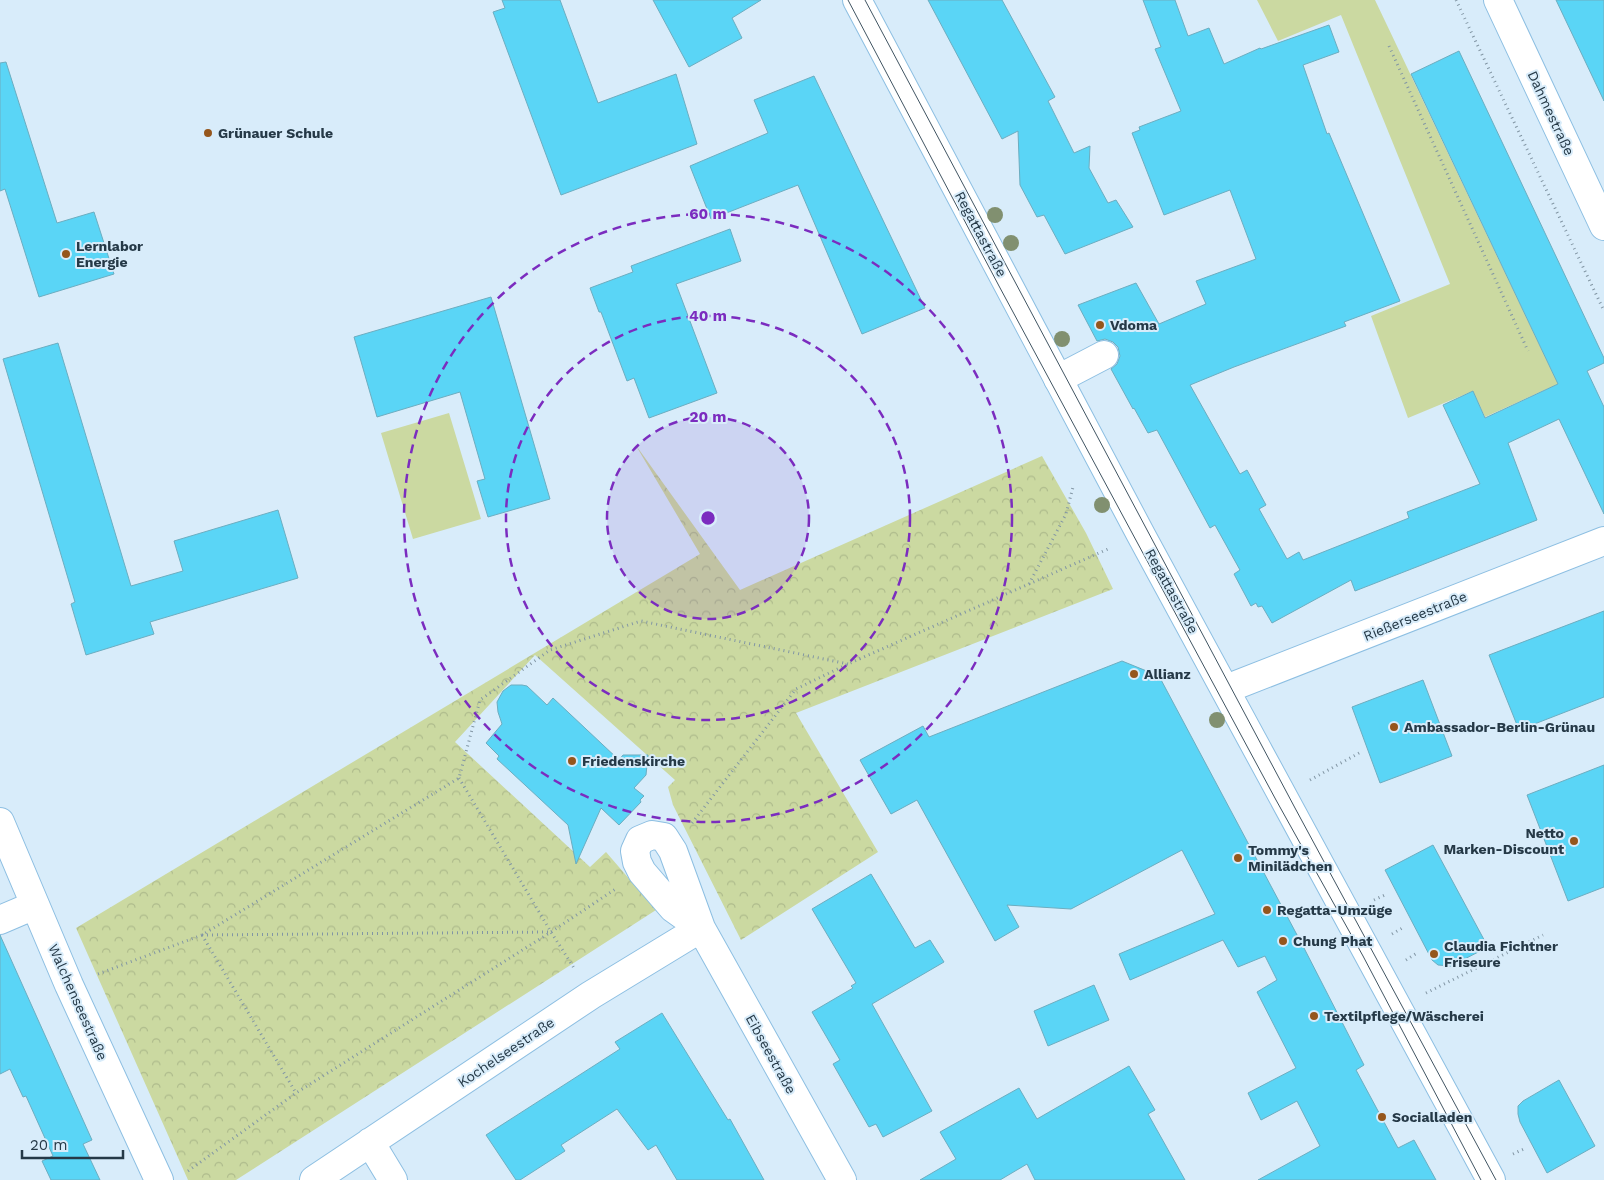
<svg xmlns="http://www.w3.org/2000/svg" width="1604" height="1180" font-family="'Work Sans',sans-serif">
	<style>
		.green { fill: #cbd9a1 }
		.forest { fill: url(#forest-crowns) }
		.building { fill: #5ad5f6; stroke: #6cadc0 }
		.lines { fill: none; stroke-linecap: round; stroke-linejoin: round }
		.minor-casing { stroke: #8dbfe2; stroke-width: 30 }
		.major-casing { stroke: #8dbfe2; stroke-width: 30 }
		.path { stroke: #8296a4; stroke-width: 3; stroke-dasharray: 1 4; stroke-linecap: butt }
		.minor { stroke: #fff; stroke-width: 28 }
		.major { stroke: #fff; stroke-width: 28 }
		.tram { stroke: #415563; stroke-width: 1 }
		.tree { fill: #819070 }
		.ring { fill: none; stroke: #7b2cbf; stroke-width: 2.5; stroke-dasharray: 9 6 }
		.poi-dot { fill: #95561c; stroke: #d8ecfa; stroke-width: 2 }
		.labels { text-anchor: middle; stroke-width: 4; stroke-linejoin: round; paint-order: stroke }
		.street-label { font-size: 14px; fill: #253947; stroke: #d8ecfa }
		.poi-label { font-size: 14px; font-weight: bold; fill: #253947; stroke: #d8ecfa; text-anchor: start }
		.centre { fill: #7b2cbf; stroke: #d8ecfa; stroke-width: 2.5 }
		.ring-label { font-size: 15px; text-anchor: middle; font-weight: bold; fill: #7b2cbf; stroke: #d8ecfa; stroke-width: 4; stroke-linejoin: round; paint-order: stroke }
	</style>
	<defs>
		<pattern id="forest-crowns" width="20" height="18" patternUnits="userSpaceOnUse" patternTransform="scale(1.25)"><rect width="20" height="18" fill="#cbd9a1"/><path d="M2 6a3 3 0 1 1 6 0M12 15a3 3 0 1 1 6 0" fill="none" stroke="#aebb8c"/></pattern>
	</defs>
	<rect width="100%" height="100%" fill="#d8ecfa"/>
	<!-- green -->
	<path class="green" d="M1257 0H1375L1558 384 1485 417 1473 391 1408 418 1371 316 1450 284 1341 15 1278 41Z
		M449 413 481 519 413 539 381 433Z"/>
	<!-- forest -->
	<path class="forest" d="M635 444 740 590 1042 456 1086 533 1113 589 796 713 878 852 741 940 673 805 668 787 675 780 535 655 455 742 590 867 606 852 656 910 236 1180H188L76 928 700 554Z"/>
	<!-- building -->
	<path class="building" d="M502 0H560L598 103 676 74 697 144 561 195 493 12 505 8Z
		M653 0H761L732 18 742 38 689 67Z
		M928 0H1002L1055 97 1048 101 1074 153 1090 146 1089 168 1108 203 1116 200 1133 227 1065 254 1044 215 1037 217 1020 185 1018 131 1002 139Z
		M1143 0H1175L1188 36 1209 28 1224 64 1260 48 1261 49 1329 25 1339 52 1303 65 1327 134 1329 133 1400 301 1344 322 1346 326 1234 367 1190 385 1240 474 1247 470 1266 505 1259 509 1287 559 1299 552 1303 560 1409 518 1407 512 1480 484 1443 405 1473 391 1485 418 1558 384 1411 74 1459 51 1604 358V363L1587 371 1604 407V514L1559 419 1508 443 1537 520 1355 591 1351 580 1272 623 1262 606 1258 607 1256 603 1251 606 1234 574 1240 570 1215 525 1210 528 1157 430 1148 433 1134 408 1133 409 1111 369 1117 364 1120 356 1118 347 1113 342 1105 339 1097 341 1078 305 1136 283 1159 324 1206 304 1196 281 1256 259 1230 190 1164 215 1132 133 1140 130 1139 127 1181 111 1155 49 1161 47Z
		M1556 0H1604V101Z
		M6 62 57 223 94 212 114 274 39 297 5 189 0 191V63Z
		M814 76 925 308 862 334 798 185 711 219 690 166 768 133 754 100Z
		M730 229 741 261 676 284 717 393 649 418 634 378 627 381 601 312H599L590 288 633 272 631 266Z
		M491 297 550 499 488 517 477 481 485 479 460 392 377 417 354 337Z
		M58 343 131 586 183 571 174 541 278 510 298 578 150 622 154 634 86 655 71 604 75 602 3 359Z
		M1604 611V697L1519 730 1489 655Z
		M1122 661 1159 676 1304 948 1364 1065 1356 1070 1398 1148 1414 1140 1436 1180H1258L1320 1146 1297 1101 1261 1120 1248 1093 1296 1068 1257 992 1277 980 1265 956 1238 967 1223 940 1130 980 1119 954 1215 914 1182 850 1071 909 1007 905 1019 927 995 941 917 800 891 814 860 760 923 726 929 737Z
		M1423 680 1452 756 1380 783 1352 707Z
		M511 685H522L527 686 547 705 553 698 619 760 623 755H648L646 775 634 788 644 796 640 800 641 802 619 825 601 808 576 864 568 825 497 759 499 756 486 743 502 724 498 712 497 702 503 691Z
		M1604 765V887L1568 901 1527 795Z
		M1433 845 1488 947 1451 966 1438 965 1432 960 1385 870Z
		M871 874 915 948 930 940 944 962 872 1004 932 1111 883 1137 876 1124 869 1127 833 1064 840 1060 812 1012 853 988 851 986 856 983 812 909Z
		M0 935 92 1140 83 1144 100 1180H51L42 1161 53 1156 26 1096 23 1097 10 1069 0 1074Z
		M1094 985 1109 1020 1048 1046 1034 1011Z
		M662 1013 728 1120 730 1119 764 1180H677L656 1145 648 1150 617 1109 561 1145 565 1151 520 1180H516L486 1135 620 1049 615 1042Z
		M1129 1066 1155 1110 1148 1114 1185 1180H1035L1027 1164 1000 1180H920L956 1159 940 1132 1019 1088 1037 1119Z
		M1559 1080 1595 1146 1547 1173 1520 1122 1518 1114V1106L1523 1101Z"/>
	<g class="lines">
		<!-- minor casing -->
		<g class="minor-casing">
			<path id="minor" d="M1498 0 1604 226
				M1058 379 1104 355
				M1226 689 1604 541
				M0 822 69 985 159 1180
				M0 920 35 905
				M701 928 673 908 642 872 637 862 635 851 640 840 652 835 664 837 673 851 701 928 842 1180
				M370 1142 393 1180
				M314 1180 591 995 701 928"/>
		</g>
		<!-- major casing -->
		<g class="major-casing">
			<path id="major" d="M857 0 1141 535 1491 1180"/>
		</g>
		<!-- path -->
		<path class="path" d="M1456 0 1604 311
			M1389 46 1528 351
			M1029 584 1066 514 1073 487
			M459 778 551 932 574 968
			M1310 780 1361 752
			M692 823 796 689 848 664 1108 549
			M1374 900 1387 894
			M1392 934 1404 927
			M202 935 549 932
			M202 935 296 1093
			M1406 960 1417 953
			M98 974 202 935 459 778 480 700 550 650 641 621 848 664
			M1426 993 1543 935
			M1513 1154 1526 1148
			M188 1171 296 1093 551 932 617 888"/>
		<!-- minor -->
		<use href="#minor" class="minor"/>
		<!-- major -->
		<use href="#major" class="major"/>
		<!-- tram -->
		<path class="tram" d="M848 0 999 286 1276 800 1363 956 1481 1180
			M865 0 1295 808 1496 1180"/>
	</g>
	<!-- trees -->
	<g class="tree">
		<circle cx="995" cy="215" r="8"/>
		<circle cx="1011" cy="243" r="8"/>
		<circle cx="1062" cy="339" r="8"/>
		<circle cx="1102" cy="505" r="8"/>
		<circle cx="1217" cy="720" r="8"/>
	</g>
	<!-- distance rings -->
	<circle cx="708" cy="518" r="101" fill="#7b2cbf" fill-opacity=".12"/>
	<g class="ring">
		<circle cx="708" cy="518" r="101"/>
		<circle cx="708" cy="518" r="202"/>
		<circle cx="708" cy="518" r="304"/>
	</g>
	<!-- markers -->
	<g class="poi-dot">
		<circle cx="208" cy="133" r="5"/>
		<circle cx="66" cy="254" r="5"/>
		<circle cx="1100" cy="325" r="5"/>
		<circle cx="1134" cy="674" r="5"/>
		<circle cx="1394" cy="727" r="5"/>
		<circle cx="572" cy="761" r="5"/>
		<circle cx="1574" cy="841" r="5"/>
		<circle cx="1238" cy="858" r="5"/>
		<circle cx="1267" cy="910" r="5"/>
		<circle cx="1283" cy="941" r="5"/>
		<circle cx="1434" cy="954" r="5"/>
		<circle cx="1314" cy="1016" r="5"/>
		<circle cx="1382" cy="1117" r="5"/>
	</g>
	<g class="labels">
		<!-- street labels -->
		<g class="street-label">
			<text transform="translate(1551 113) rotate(65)" y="5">Dahmestraße</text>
			<text transform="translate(981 234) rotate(62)" y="5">Regattastraße</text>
			<text transform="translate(1172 591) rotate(61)" y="5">Regattastraße</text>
			<text transform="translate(1415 616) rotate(-22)" y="5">Rießerseestraße</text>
			<text transform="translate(78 1002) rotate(66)" y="5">Walchenseestraße</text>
			<text transform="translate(506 1052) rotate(-34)" y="5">Kochelseestraße</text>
			<text transform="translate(771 1054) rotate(61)" y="5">Eibseestraße</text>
		</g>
		<!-- poi labels -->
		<g class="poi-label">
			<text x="218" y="138">Grünauer Schule</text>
			<text x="76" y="251">Lernlabor<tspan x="76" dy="16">Energie</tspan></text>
			<text x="1110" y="330">Vdoma</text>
			<text x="1144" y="679">Allianz</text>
			<text x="1404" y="732">Ambassador-Berlin-Grünau</text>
			<text x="582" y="766">Friedenskirche</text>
			<text x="1564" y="838" text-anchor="end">Netto<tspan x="1564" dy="16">Marken-Discount</tspan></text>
			<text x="1248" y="855">Tommy's<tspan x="1248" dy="16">Minilädchen</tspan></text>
			<text x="1277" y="915">Regatta-Umzüge</text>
			<text x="1293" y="946">Chung Phat</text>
			<text x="1444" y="951">Claudia Fichtner<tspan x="1444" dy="16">Friseure</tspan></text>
			<text x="1324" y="1021">Textilpflege/Wäscherei</text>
			<text x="1392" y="1122">Socialladen</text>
		</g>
	</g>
	<circle cx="708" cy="518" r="8" class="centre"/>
	<g class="ring-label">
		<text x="708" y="219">60 m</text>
		<text x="708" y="321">40 m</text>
		<text x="708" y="422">20 m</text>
	</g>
	<!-- scale -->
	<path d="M22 1150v8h101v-8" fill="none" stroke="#253947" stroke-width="2.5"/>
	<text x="30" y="1150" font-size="15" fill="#253947" stroke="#d8ecfa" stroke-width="4" paint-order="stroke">20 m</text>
</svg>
